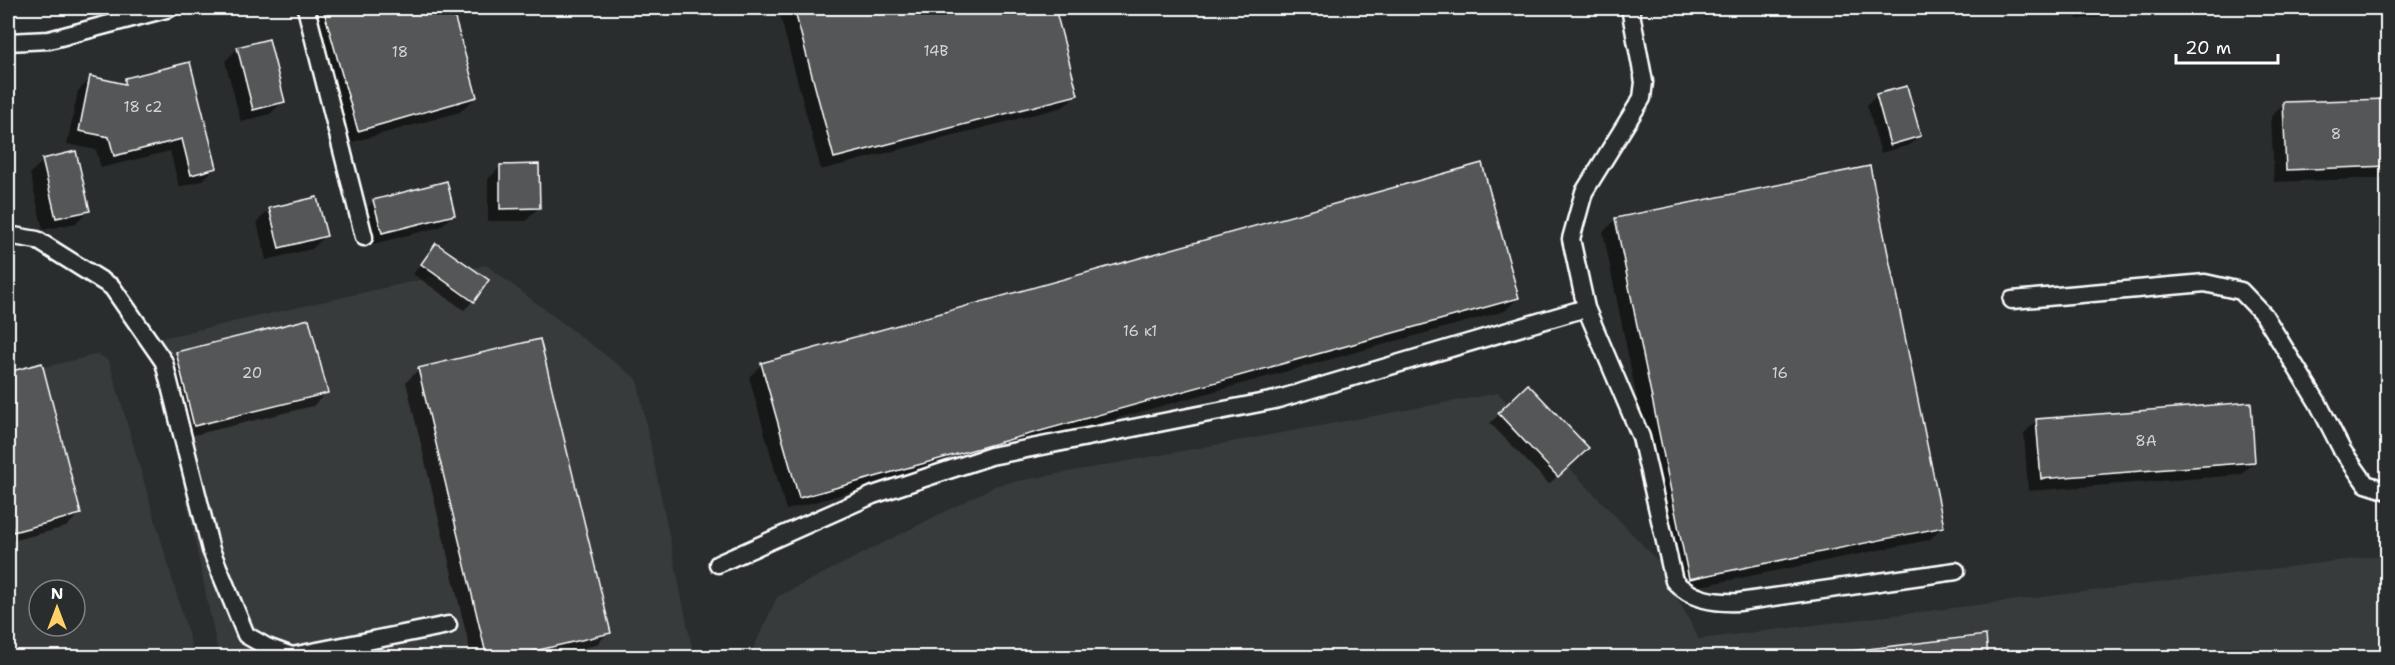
<svg xmlns="http://www.w3.org/2000/svg" width="2395" height="665" font-family="'Shantell Sans',sans-serif">
	<style>
		.built { fill: #373a3b; fill-rule: evenodd }
		.shadow { fill: #0007 }
		.building { fill: #555758; stroke: #fff; stroke-width: 1.5 }
		.lines { fill: none; stroke-linecap: round; stroke-linejoin: round }
		.service-casing { stroke: #fff; stroke-width: 21 }
		.service { stroke: #2a2d2e; stroke-width: 16 }
		.labels { text-anchor: middle; stroke-width: 4.5; stroke-linejoin: round; paint-order: stroke }
		.number-label { font-size: 15px; fill: #d4d5d5 }
	</style>
	<rect width="100%" height="100%" fill="#2a2d2e"/>
	<filter id="ink" filterUnits="userSpaceOnUse"><feTurbulence type="fractalNoise" baseFrequency=".0167" numOctaves="2"/><feDisplacementMap in="SourceGraphic" scale="12" xChannelSelector="R" yChannelSelector="G"/><feConvolveMatrix kernelMatrix="1 2 1 2 8 2 1 2 1" color-interpolation-filters="sRGB"/></filter>
	<g filter="url(#ink)">
		<!-- built -->
		<path class="built" d="M486 265 637 379 694 657H219L153 340Z
			M98 354 109 361 195 657H8V376ZM39 590H75V626H39Z
			M1498 393 1657 560 1699 639 2385 555 2387 563V657L749 658 777 597 997 485Z"/>
		<!-- shadow -->
		<path class="shadow" d="M318 8H451L476 97 460 112 342 145 307 19Z
			M778 8H1053L1076 95 1063 107 821 170Z
			M1702 8H1737L1705 18Z
			M2076 8H2243L2077 19Z
			M238 48 283 101 270 114 241 122 225 61Z
			M91 78 121 84 126 79 215 168 202 181 179 187 170 151 101 168 96 150 67 144 78 91Z
			M1906 88 1920 136 1910 145 1881 153 1867 105 1876 96Z
			M2388 100V178L2274 182 2271 117 2284 104Z
			M43 161 88 210 76 223 43 230 30 173Z
			M501 166 538 208 526 221H488V179Z
			M374 201 453 215 440 227 369 245 361 214Z
			M270 209 325 236 312 249 266 260 257 222Z
			M1616 219 1942 527 1929 540 1676 591 1603 232Z
			M436 245 473 301 464 310 413 274Z
			M1518 298 1505 311 786 510 749 377 762 364Z
			M177 353 326 393 313 406 182 438 164 366Z
			M40 365 79 514 66 527 8 542V374Z
			M419 369 609 632 596 645 543 658H472L406 382Z
			M1528 386 1587 448 1549 484 1490 423Z
			M2037 420 2254 462 2241 475 2028 491 2024 433Z"/>
		<!-- building -->
		<path class="building" d="M323 8H452L477 97 358 131Z
			M794 8H1055L1078 95 834 158Z
			M269 39 285 102 253 110 237 47Z
			M190 62 217 168 191 175 182 139 114 156 109 137 79 131 90 76 125 84V78Z
			M1907 86 1921 136 1890 145 1876 94Z
			M2388 99V166L2286 170 2283 102Z
			M76 151 90 211 56 218 42 159Z
			M1482 163 1519 298 799 498 761 363Z
			M539 164 540 208 500 209V165Z
			M1870 166 1944 527 1689 579 1615 218Z
			M447 181 455 215 382 233 373 200Z
			M317 197 327 236 279 248 269 208Z
			M436 243 489 280 474 302 421 264Z
			M309 319 328 393 194 426 176 352Z
			M540 339 611 633 505 658H487L418 368Z
			M42 363 81 514 13 532 8 513V372Z
			M1528 384 1589 448 1558 477 1498 413Z
			M2251 402 2255 462 2041 479 2036 419Z
			M1986 635 1988 658H1827L1826 654Z"/>
		<g class="lines">
			<!-- service casing -->
			<g class="service-casing">
				<path id="service" d="M306 8 364 237
					M8 42 49 40 170 8
					M8 235 37 240 112 287 164 362 211 550 246 635 267 647 292 656 448 625
					M2012 300 2205 283 2241 291 2264 315 2318 403 2342 450 2366 484 2388 491
					M1586 308 1641 437 1674 581C1692 600 1714 603 1739 602L1956 571
					M718 564 873 495 991 456 1275 400 1586 308 1571 239 1584 192 1642 98 1644 82 1630 8"/>
			</g>
			<!-- service -->
			<use href="#service" class="service"/>
		</g>
	</g>
	<g class="labels">
		<!-- number labels -->
		<g class="number-label">
			<text x="936" y="56">14В</text>
			<text x="400" y="57">18</text>
			<text x="143" y="112">18 с2</text>
			<text x="2336" y="139">8</text>
			<text x="1140" y="336">16 к1</text>
			<text x="252" y="378">20</text>
			<text x="1780" y="378">16</text>
			<text x="2146" y="446">8А</text>
		</g>
	</g>
	<!-- margin -->
	<rect width="2395" height="665" fill="none" stroke="#2a2d2e" stroke-width="30"/>
	<rect x="15" y="15" width="2365" height="635" fill="none" stroke="#fff" stroke-width="2" filter="url(#ink)"/>
	<!-- north arrow -->
	<g transform="translate(57 608)"><circle r="28" fill="#2a2d2e" stroke="#7f8182" stroke-width="1.5"/>
	<path d="M0-4.5L10 22L0 15L-10 22Z" fill="#ffd166"/>
	<text y="-9" font-size="16" font-weight="bold" text-anchor="middle" fill="#ffffff">N</text>
	</g>
	<!-- scale -->
	<path d="M2176 54v9h102v-9" fill="none" stroke="#ffffff" stroke-width="3"/>
	<text x="2185" y="54" font-size="18" fill="#ffffff" stroke="#2a2d2e" stroke-width="4.5" paint-order="stroke">20 m</text>
</svg>
